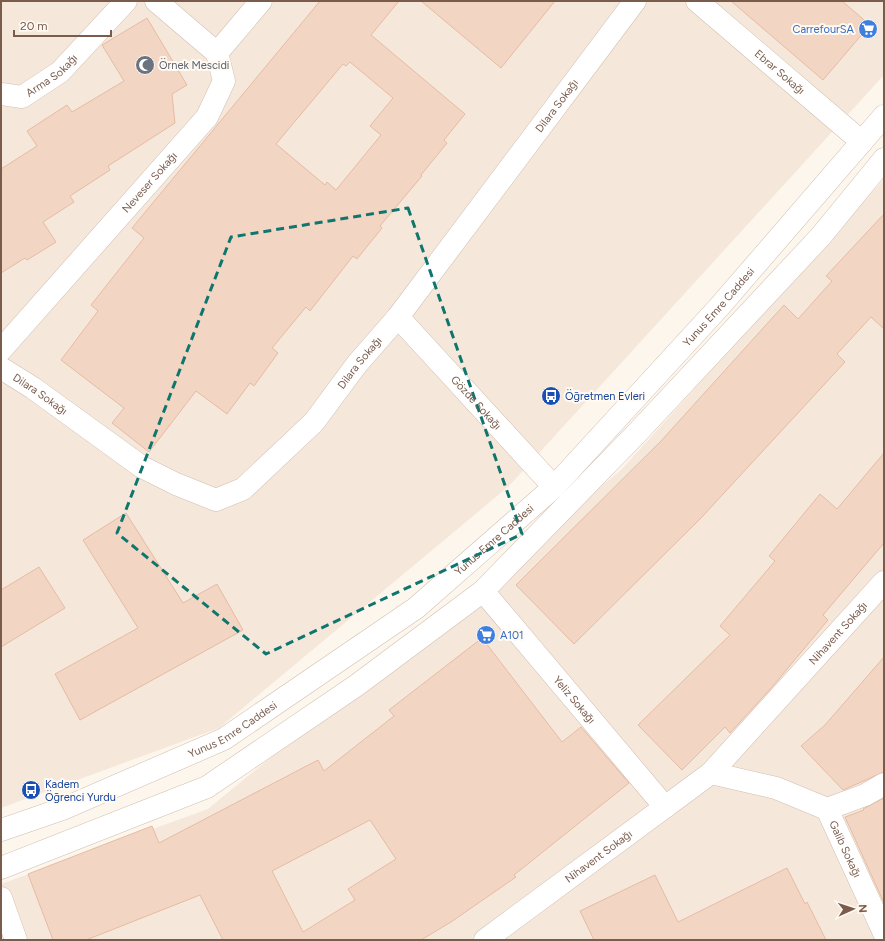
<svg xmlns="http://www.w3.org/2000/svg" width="885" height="941" font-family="Figtree,sans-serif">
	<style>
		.residential { fill: #f5e8da }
		.building { fill: #f3d5c3; stroke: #e6bba3; fill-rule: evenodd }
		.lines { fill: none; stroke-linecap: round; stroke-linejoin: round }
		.minor-casing { stroke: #d1beb0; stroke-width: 23 }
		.minor { stroke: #fff; stroke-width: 22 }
		.marked { fill: none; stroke: #0f766e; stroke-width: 3; stroke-dasharray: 8 5; stroke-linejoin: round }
		.labels { text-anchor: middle; stroke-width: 4; stroke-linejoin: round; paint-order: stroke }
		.shop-label { font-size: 11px; fill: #366cbe; stroke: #fffaf3; text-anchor: end }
		.worship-label { font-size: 11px; fill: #5b616d; stroke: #fffaf3; text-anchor: start }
		.street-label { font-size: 11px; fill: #7a5c4d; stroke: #fffaf3 }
		.transit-label { font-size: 11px; fill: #164399; stroke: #fffaf3; text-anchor: start }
	</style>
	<rect width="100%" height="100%" fill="#fdf6ec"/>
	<!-- residential -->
	<path class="residential" d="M1 1H884V75L509 486 219 728 1 808Z
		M884 179V940H1V884L208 809 621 470Z"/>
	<!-- building -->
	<path class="building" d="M320 1H399L371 35 465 114 444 140 447 143 421 175 422 176 380 226 382 228 357 259 353 256 310 311 306 307 272 348 278 353 254 386 250 383 227 414 196 391 149 452 112 423 124 408 61 360 98 311 91 305 144 238 132 228ZM350 62 393 98 370 126 381 135 336 190 327 182 325 185 276 144 343 64 346 66Z
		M421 1H555L501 68Z
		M731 1H842L870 25 823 80Z
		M147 18 187 85 172 94 175 123 108 166 110 170 70 196 74 202 43 222 56 242 27 260 25 258 1 273V169L37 146 27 131 67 105 72 112 124 81 102 45Z
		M884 214V329L871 317 837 354 845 362 701 518 574 644 516 585 661 441 784 305 798 319 832 281 826 276Z
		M884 453V543L823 615 828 620 773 686 730 733 725 727 682 770 638 725 730 635 720 626 775 561 769 556 820 494 837 509Z
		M126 513 183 603 217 584 243 630 80 720 55 674 138 628 83 540Z
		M39 567 65 608 1 647V590Z
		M482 638 562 742 581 727 629 783 514 875 516 877 451 922 421 940H223L200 895 86 940H53L28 874 152 826 159 843 318 760 324 771 394 716 389 710ZM370 820 396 859 348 889 355 900 303 932 272 871Z
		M884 657V772L843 790 801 746 825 725Z
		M884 798V903L845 817 864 810 863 809Z
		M787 868 805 904 807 902 826 940H594L580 911 655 875 678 922Z"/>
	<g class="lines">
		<!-- minor casing -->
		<g class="minor-casing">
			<g id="minor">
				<path d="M156 1 217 53"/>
				<path id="s1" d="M697 1 862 142"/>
				<path id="s2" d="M1 94 22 97 60 72 126 1"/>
				<path id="s3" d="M398 317 554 487"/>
				<path id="s4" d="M1 350 207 117 224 81 217 53 261 1"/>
				<path id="s5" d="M1 368 33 388 142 467 176 484 216 500 243 489 314 422 357 364 398 317 635 1"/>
				<path id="s6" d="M483 591 665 807"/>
				<path d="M711 773 776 788 827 809"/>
				<path id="s7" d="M827 809 884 933"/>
				<path d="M827 809 865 795 884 784"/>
				<path id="s8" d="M1 830 65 808 224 739 416 608 554 487 720 306 884 116"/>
				<path d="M1 868 207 787 357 685 483 591 636 434 821 236 884 159"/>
				<path d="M1 898 16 940"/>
				<path id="s9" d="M485 940 711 773 884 582"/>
			</g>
		</g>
		<!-- minor -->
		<use href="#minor" class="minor"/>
	</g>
	<!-- marked area -->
	<path class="marked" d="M408 208 522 534 266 654 117 533 231 237Z"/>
	<!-- icons -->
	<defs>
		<g id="supermarket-disc" transform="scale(1)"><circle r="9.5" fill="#3f7fe0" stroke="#fffaf3"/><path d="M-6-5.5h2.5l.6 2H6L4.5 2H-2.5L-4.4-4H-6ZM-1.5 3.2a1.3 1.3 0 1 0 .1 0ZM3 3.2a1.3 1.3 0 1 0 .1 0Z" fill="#fff"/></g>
		<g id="mosque-disc" transform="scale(1)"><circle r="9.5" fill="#6b7280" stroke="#fffaf3"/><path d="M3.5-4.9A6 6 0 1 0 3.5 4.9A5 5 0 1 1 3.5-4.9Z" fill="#fff"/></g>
		<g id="bus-disc" transform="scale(1)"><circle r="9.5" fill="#1a4fb4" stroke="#fffaf3"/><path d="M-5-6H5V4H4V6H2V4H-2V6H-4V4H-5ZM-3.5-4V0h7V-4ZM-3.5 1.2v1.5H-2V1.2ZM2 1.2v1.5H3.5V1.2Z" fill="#fff"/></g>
	</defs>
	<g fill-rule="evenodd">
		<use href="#supermarket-disc" x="868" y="29"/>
		<use href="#mosque-disc" x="145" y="65"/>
		<use href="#bus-disc" x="551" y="396"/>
		<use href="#supermarket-disc" x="486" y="635"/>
		<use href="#bus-disc" x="31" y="790"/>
	</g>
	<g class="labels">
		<!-- shop labels -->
		<g class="shop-label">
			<text x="854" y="33">CarrefourSA</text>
			<text x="500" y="639" text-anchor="start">A101</text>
		</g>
		<!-- worship labels -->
		<g class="worship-label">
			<text x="159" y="69">Örnek Mescidi</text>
		</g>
		<!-- street labels -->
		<g class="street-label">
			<text dy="4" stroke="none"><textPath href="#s1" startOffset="109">Ebrar Sokağı</textPath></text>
			<text dy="4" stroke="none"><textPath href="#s2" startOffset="58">Arma Sokağı</textPath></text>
			<text dy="4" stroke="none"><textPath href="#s5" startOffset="779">Dilara Sokağı</textPath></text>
			<text dy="4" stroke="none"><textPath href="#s4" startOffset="224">Neveser Sokağı</textPath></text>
			<text dy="4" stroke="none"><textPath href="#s8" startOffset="901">Yunus Emre Caddesi</textPath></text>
			<text dy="4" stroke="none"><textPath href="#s5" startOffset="455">Dilara Sokağı</textPath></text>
			<text dy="4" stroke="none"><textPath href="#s5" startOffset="47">Dilara Sokağı</textPath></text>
			<text dy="4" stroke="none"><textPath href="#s3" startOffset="116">Gözde Sokağı</textPath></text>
			<text dy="4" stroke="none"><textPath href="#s8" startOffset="577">Yunus Emre Caddesi</textPath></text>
			<text dy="4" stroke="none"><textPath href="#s9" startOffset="470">Nihavent Sokağı</textPath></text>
			<text dy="4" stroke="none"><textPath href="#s6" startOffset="142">Yeliz Sokağı</textPath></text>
			<text dy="4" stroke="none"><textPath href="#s8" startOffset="253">Yunus Emre Caddesi</textPath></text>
			<text dy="4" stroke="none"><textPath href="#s7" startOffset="44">Galib Sokağı</textPath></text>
			<text dy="4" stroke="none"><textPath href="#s9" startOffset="141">Nihavent Sokağı</textPath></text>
		</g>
		<!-- transit labels -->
		<g class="transit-label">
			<text x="565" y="400">Öğretmen Evleri</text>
			<text x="45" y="788">Kadem<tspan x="45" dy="13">Öğrenci Yurdu</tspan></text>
		</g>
	</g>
	<!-- border -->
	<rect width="885" height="941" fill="none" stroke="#7a5c4d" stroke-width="4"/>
	<!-- north arrow -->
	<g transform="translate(853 909) rotate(87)" stroke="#fffaf3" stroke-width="3" paint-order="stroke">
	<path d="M0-3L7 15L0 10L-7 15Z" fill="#7a5c4d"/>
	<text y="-6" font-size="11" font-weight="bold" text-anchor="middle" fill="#7a5c4d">N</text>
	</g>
	<!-- scale -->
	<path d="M14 30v6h97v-6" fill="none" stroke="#7a5c4d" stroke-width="2"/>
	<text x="20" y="30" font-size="12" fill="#7a5c4d" stroke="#fffaf3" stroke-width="3" paint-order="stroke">20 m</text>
</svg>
